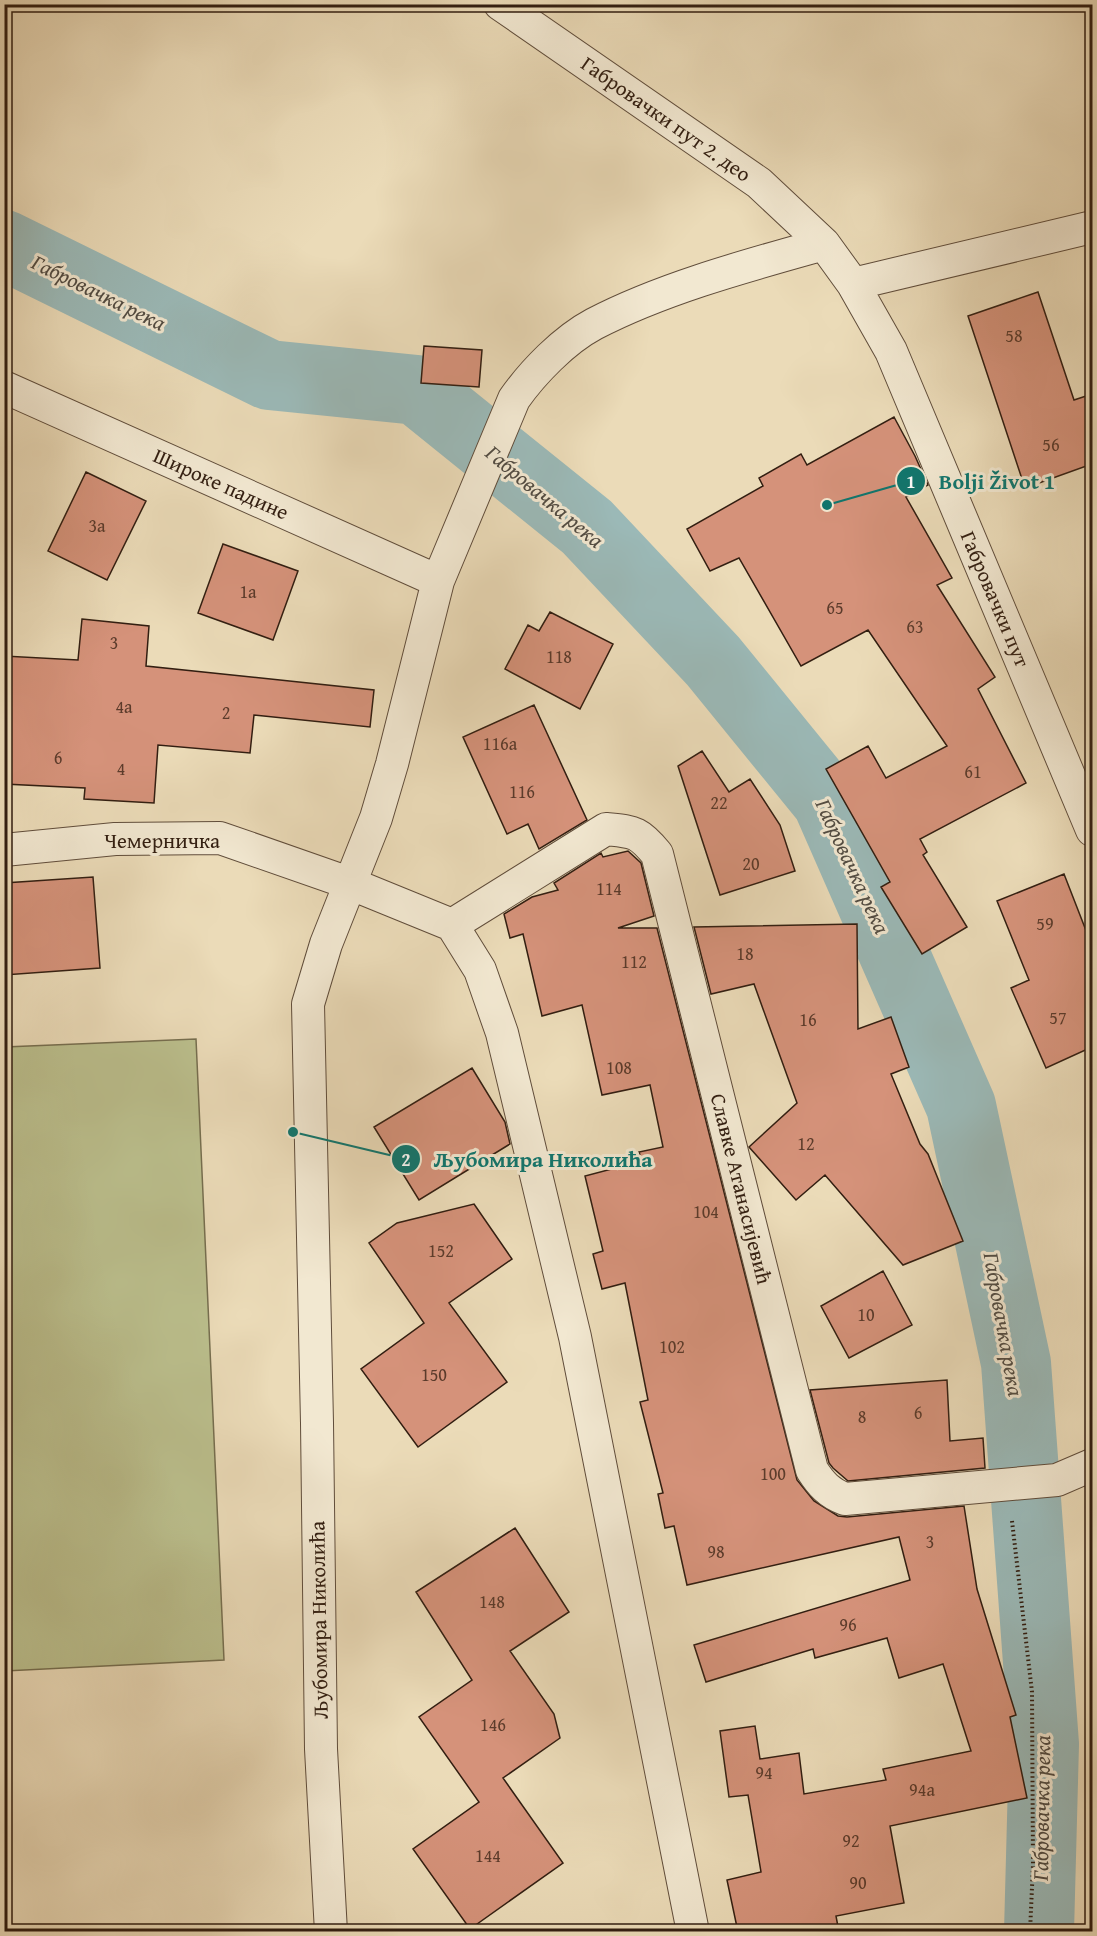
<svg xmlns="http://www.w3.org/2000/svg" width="1097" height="1936" font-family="'Gentium Book Plus',serif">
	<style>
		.green { fill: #bbbf8d; stroke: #766e4f; stroke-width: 1.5 }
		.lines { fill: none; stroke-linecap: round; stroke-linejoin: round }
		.river { stroke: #9bb9b7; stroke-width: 70 }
		.building { fill: #d5927a; stroke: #321e11; stroke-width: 1.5 }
		.minor-casing { stroke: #604d3b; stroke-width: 34 }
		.path { stroke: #321e11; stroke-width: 4; stroke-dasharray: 1.5 3; stroke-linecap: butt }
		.minor { stroke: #f2e8d1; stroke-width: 32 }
		.labels { text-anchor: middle; stroke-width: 6; stroke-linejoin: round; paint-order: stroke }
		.number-label { font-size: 18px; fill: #5b3b2b }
		.street-label { font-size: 21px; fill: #321e11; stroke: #f2e8d1 }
		.water-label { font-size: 22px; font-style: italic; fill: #524c43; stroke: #f2e8d1 }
		.leader { fill: none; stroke: #0f766e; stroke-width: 2 }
		.callout-dot { fill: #0f766e; stroke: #f2e8d1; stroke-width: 2 }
		.mark-label { font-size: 18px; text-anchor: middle; font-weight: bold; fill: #fff }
		.callout-label { font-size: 22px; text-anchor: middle; font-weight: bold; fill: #0f766e; stroke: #f2e8d1; stroke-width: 6; stroke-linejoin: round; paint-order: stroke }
	</style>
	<rect width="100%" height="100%" fill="#ebdbb8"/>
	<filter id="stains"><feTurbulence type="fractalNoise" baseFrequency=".00333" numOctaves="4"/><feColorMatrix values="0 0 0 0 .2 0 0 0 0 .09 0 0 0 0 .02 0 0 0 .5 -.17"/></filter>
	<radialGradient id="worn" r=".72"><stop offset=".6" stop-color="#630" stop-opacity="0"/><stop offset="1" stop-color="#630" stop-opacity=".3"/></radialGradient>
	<!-- green -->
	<path class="green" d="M196 1039 224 1660 5 1671V1047Z"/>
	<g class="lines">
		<!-- river -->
		<path class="river" d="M4 245 269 375 417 390 587 527 713 661 827 801 961 1106 1016 1363 1044 1744 1039 1932"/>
	</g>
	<!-- building -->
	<path class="building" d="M1038 292 1074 400 1092 394V464L1025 488 968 316Z
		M424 346 482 350 479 387 421 383Z
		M894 417 915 456 928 485 906 497 952 578 937 585 995 677 978 689 1026 783 920 839 927 852 923 855 967 927 922 954 881 887 890 882 826 769 868 746 886 778 947 746 868 630 801 666 739 558 710 571 687 529 763 486 759 478 801 454 807 465Z
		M86 472 146 501 107 580 48 551Z
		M223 544 298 571 273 640 198 613Z
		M550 612 613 644 580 709 505 669 528 625 539 631Z
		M82 619 149 626 146 666 374 690 370 727 254 715 250 753 158 745 154 803 84 799 85 788 4 784V656L78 660Z
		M534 705 587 820 539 849 528 824 507 834 463 737Z
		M702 751 729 792 750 779 780 825 795 871 720 895 678 766Z
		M628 851 641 863 654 916 618 928H657L797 1480 814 1501 838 1516 847 1517 964 1506 977 1589 1016 1715 1010 1717 1027 1798 890 1826 904 1903 836 1916 839 1932H738L727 1880 761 1872 748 1795 729 1797 720 1731 755 1726 760 1759 799 1753 804 1794 886 1780 883 1769 971 1751 943 1664 899 1678 887 1638 815 1658 813 1649 706 1682 694 1645 910 1580 899 1537 687 1585 674 1526 665 1528 658 1494 663 1493 640 1402 648 1400 625 1283 602 1289 593 1254 603 1251 585 1176 642 1161 639 1152 663 1147 650 1085 602 1095 582 1005 542 1016 523 934 510 938 504 914 532 897 558 890 554 883 601 853 603 857Z
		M1064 874 1092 946V1047L1046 1068 1011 988 1029 980 997 901Z
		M93 877 100 968 4 975V883Z
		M857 924 858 1029 891 1017 909 1067 891 1074 920 1144 928 1154 963 1241 903 1265 825 1175 796 1200 749 1147 797 1103 754 984 711 994 694 927Z
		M472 1068 505 1122 510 1144 419 1200 374 1127Z
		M474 1204 512 1259 449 1303 507 1382 418 1447 361 1369 424 1323 369 1243 397 1223Z
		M883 1271 912 1325 849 1358 821 1306Z
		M947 1380 950 1441 983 1438 985 1468 848 1481 833 1468 829 1463 810 1390Z
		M515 1528 569 1612 510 1651 554 1714 560 1738 503 1778 563 1863 470 1929 413 1849 479 1802 419 1717 472 1680 416 1592Z"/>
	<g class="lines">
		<!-- minor casing -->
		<g class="minor-casing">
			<path id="minor" d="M500 4 759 183 824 244 853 284 891 351 1092 830
				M853 284 1092 227
				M4 387 438 581
				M4 850 115 839 220 838 349 883 452 925 480 970 502 1033 575 1337 693 1932
				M452 925 606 829C634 832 638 831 657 854L812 1470C821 1484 829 1493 845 1499L1057 1480 1092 1465
				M331 1932 321 1749 317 1423 308 1004 326 944 376 818 392 764 438 581 514 399C533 372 564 340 594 324 663 288 749 265 824 244"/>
		</g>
		<!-- path -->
		<path class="path" d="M1012 1521 1032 1692 1033 1865 1030 1932"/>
		<!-- minor -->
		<use href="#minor" class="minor"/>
	</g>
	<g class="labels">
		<!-- number labels -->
		<g class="number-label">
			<text x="1014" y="342">58</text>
			<text x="1051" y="451">56</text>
			<text x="97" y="532">3a</text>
			<text x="248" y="598">1a</text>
			<text x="835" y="614">65</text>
			<text x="915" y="633">63</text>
			<text x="114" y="649">3</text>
			<text x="559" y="663">118</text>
			<text x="124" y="713">4a</text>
			<text x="226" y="719">2</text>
			<text x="500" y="750">116a</text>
			<text x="58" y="764">6</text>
			<text x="121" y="775">4</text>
			<text x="973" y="778">61</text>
			<text x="522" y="798">116</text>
			<text x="719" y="809">22</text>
			<text x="751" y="870">20</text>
			<text x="609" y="895">114</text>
			<text x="1045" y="930">59</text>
			<text x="745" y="960">18</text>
			<text x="634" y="968">112</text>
			<text x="1058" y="1024">57</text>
			<text x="808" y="1026">16</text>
			<text x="619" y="1074">108</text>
			<text x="806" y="1150">12</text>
			<text x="706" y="1218">104</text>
			<text x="441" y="1257">152</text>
			<text x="866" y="1321">10</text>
			<text x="672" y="1353">102</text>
			<text x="434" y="1381">150</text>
			<text x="918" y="1419">6</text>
			<text x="862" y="1423">8</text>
			<text x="773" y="1480">100</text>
			<text x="930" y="1548">3</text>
			<text x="716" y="1558">98</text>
			<text x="492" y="1608">148</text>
			<text x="848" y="1631">96</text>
			<text x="493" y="1731">146</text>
			<text x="764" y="1779">94</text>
			<text x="922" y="1796">94a</text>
			<text x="851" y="1847">92</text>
			<text x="488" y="1862">144</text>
			<text x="858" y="1889">90</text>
		</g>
		<!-- street labels -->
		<g class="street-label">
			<text transform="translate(666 119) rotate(35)" y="7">Габровачки пут 2. део</text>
			<text transform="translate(221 484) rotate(24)" y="7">Широке падине</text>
			<text transform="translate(995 599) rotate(67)" y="7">Габровачки пут</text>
			<text x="162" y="848">Чемерничка</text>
			<text transform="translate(741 1189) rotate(76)" y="7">Славке Атанасијевић</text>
			<text transform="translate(319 1620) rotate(-91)" y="7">Љубомира Николића</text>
		</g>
		<!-- water labels -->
		<g class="water-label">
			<text transform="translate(99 292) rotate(26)" y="8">Габровачка река</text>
			<text transform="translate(545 496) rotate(40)" y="8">Габровачка река</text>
			<text transform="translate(853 866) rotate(65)" y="8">Габровачка река</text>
			<text transform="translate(1004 1324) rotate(80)" y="8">Габровачка река</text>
			<text transform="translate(1041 1808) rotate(-89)" y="8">Габровачка река</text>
		</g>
	</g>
	<!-- callouts -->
	<path class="leader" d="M827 505L911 481M293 1132L406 1159"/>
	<g class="callout-dot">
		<circle cx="827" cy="505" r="6"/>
		<circle cx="293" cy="1132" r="6"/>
		<circle cx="911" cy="481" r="15"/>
		<circle cx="406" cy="1159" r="15"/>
	</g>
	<g class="mark-label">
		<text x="911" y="488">1</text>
		<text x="406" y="1166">2</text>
	</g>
	<g class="callout-label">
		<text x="997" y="489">Bolji Život 1</text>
		<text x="543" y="1167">Љубомира Николића</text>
	</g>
	<!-- margin -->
	<rect width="1097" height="1936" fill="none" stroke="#ebdbb8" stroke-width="24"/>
	<rect x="6" y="6" width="1085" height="1924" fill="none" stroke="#321e11" stroke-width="3"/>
	<rect x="12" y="12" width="1073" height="1912" fill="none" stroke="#321e11" stroke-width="1.5"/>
	<rect width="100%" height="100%" filter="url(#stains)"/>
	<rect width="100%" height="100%" fill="url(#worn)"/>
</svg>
